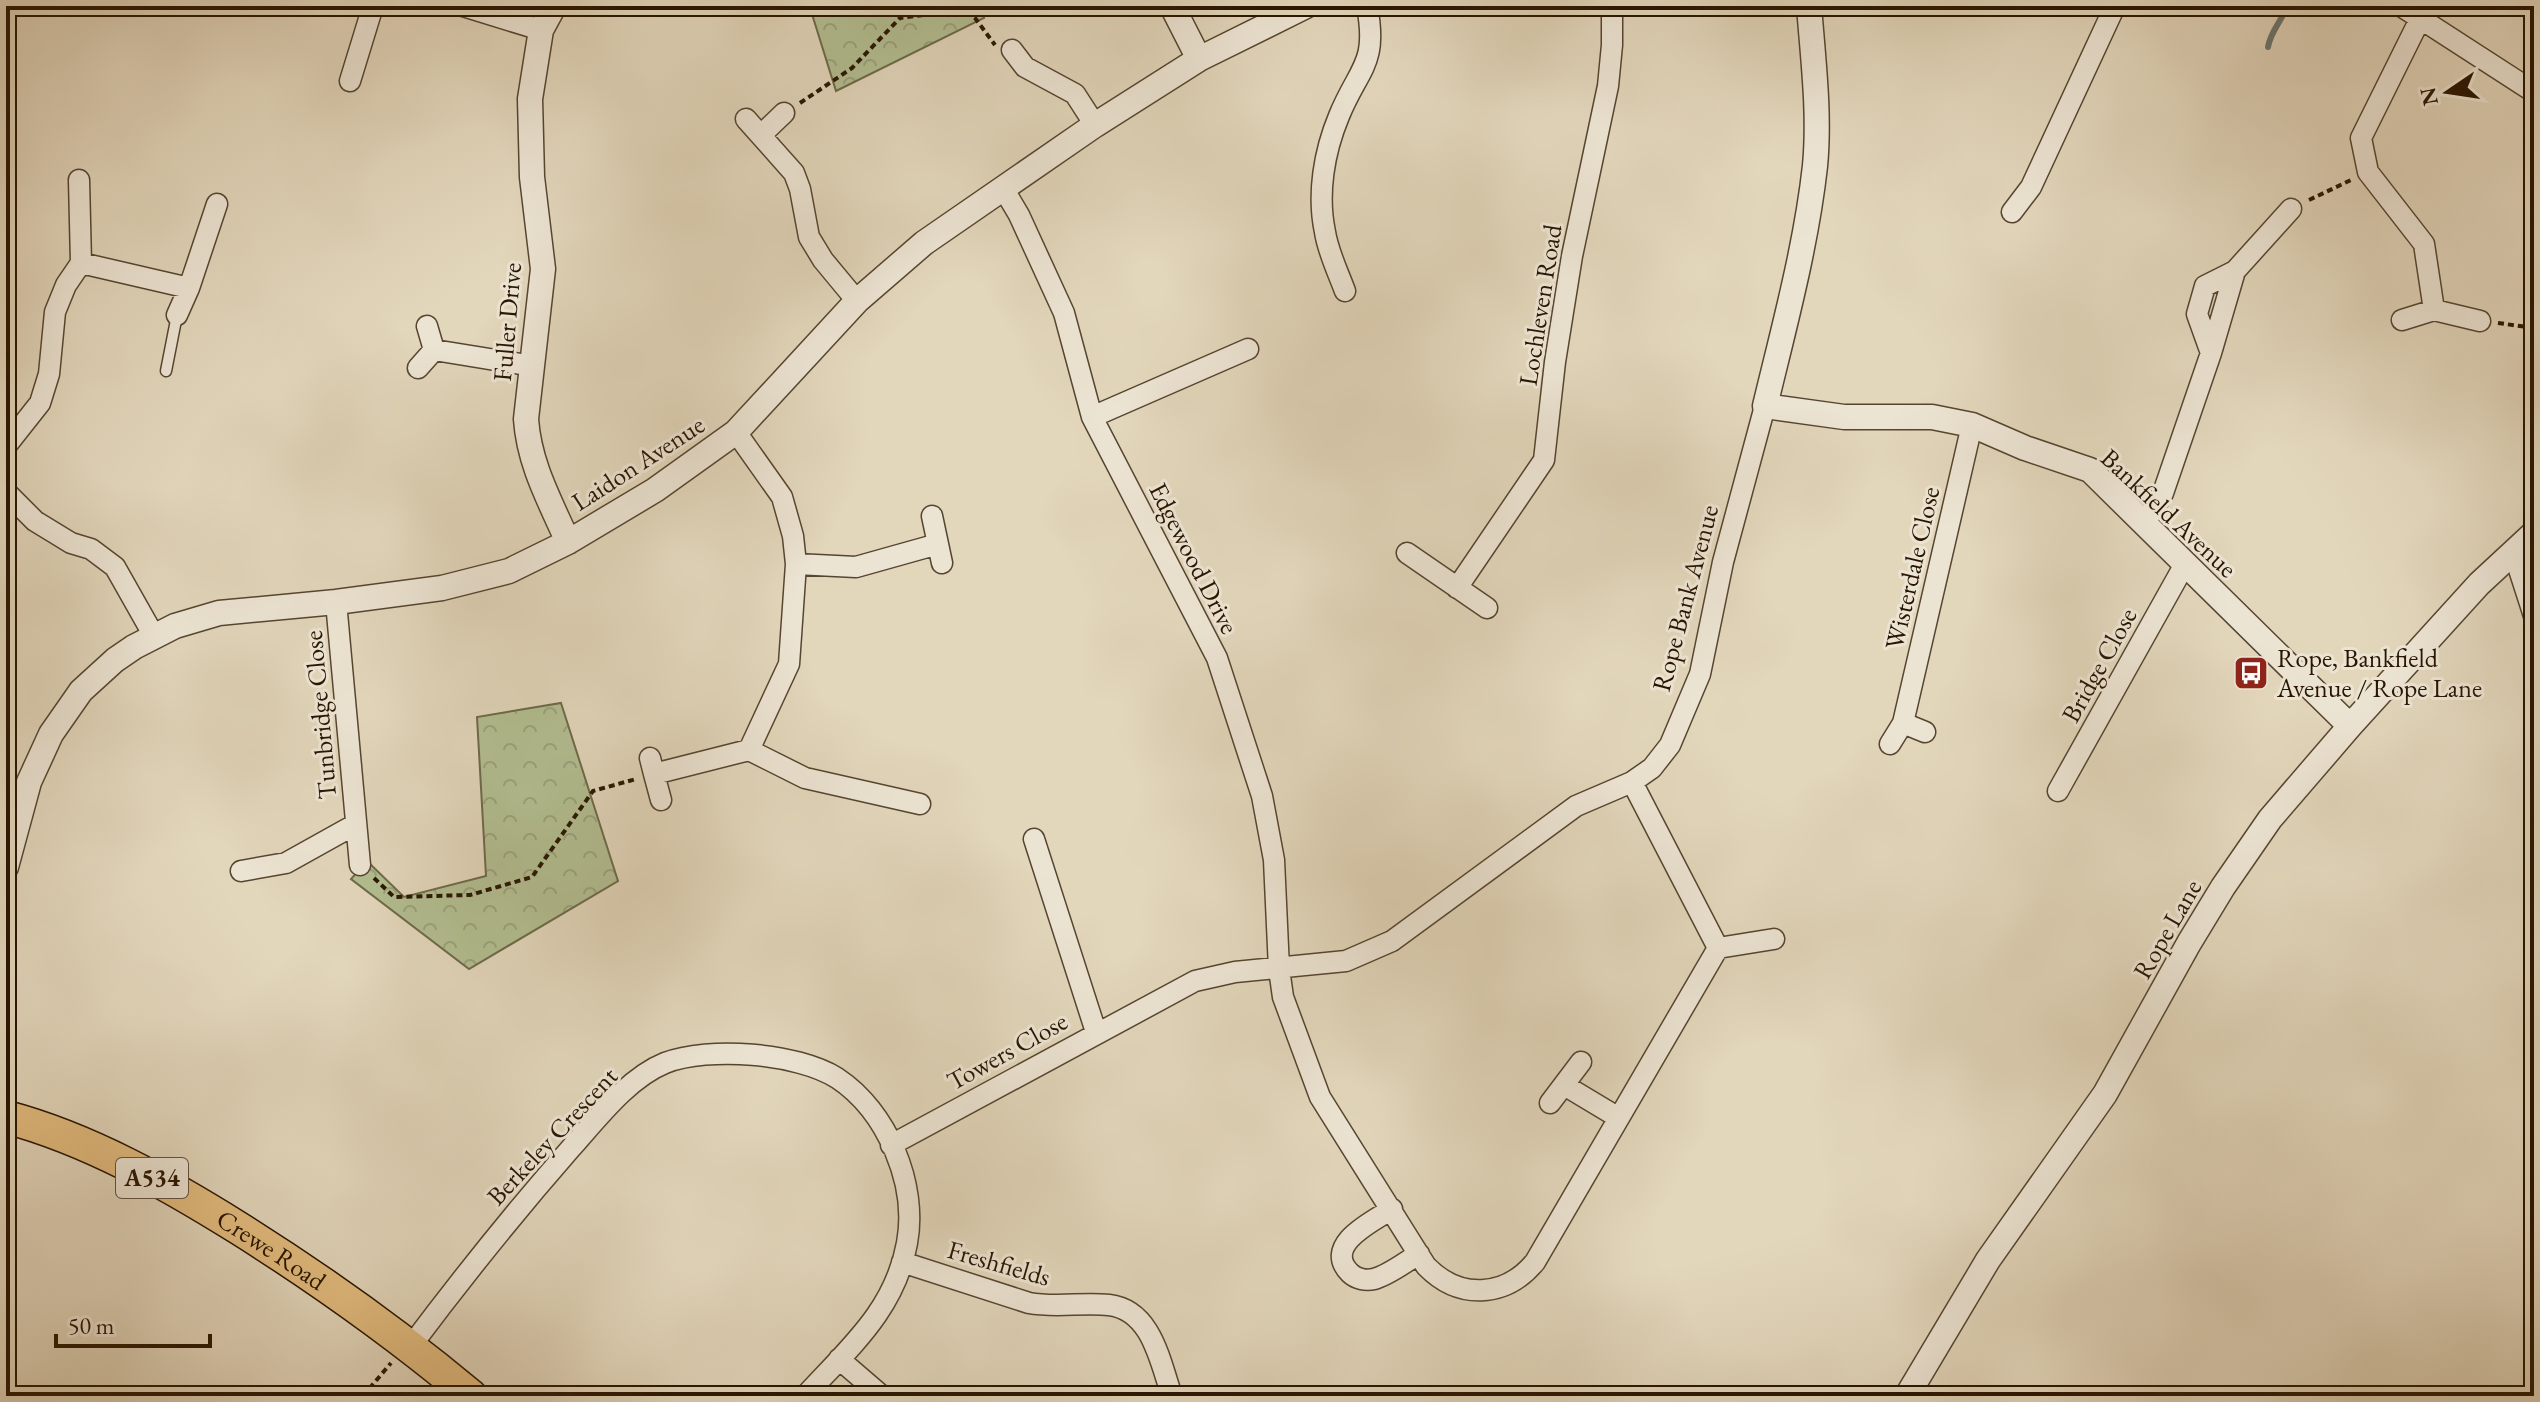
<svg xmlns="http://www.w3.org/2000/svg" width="2540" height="1402" font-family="'EB Garamond',serif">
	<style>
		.forest { fill: url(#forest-crowns); stroke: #6d6a49; stroke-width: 2 }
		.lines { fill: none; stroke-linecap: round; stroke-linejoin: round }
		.stream { stroke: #6c7671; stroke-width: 6 }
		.service-casing { stroke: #564530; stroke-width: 13 }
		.minor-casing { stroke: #564530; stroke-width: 23 }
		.tertiary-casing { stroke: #564530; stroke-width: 27 }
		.primary-casing { stroke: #281501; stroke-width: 35 }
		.path { stroke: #281501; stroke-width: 4; stroke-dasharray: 6 4; stroke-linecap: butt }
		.service { stroke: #ece4d3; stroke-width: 10 }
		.minor { stroke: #ece4d3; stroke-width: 20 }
		.tertiary { stroke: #ece4d3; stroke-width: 24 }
		.primary { stroke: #e1bb7e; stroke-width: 32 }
		.labels { text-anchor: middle; stroke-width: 6; stroke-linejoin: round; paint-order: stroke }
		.shield { fill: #ece4d3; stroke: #635340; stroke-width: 2 }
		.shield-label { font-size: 24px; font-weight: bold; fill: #281501 }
		.street-label { font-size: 26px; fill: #281501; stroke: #ece4d3 }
		.poi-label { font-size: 26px; fill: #281501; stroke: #ece4d3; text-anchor: start }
	</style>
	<defs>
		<pattern id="forest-crowns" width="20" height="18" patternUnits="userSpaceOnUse" patternTransform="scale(2)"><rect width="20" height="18" fill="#b2be91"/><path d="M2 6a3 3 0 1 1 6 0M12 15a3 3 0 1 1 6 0" fill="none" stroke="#99a27b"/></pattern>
	</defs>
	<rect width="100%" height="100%" fill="#e2d6bb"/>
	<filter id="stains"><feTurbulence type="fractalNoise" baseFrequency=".0025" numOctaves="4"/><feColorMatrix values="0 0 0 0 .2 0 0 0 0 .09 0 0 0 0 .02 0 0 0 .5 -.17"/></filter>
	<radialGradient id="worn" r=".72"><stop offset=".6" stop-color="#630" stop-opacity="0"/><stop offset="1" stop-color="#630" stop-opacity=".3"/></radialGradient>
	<!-- forest -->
	<path class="forest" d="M826 6H975L984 18 836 91 811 11Z
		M561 703 618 881 469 969 351 879 367 861 404 897 486 876 477 717Z"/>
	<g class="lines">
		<!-- stream -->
		<path class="stream" d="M2268 47C2271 30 2282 21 2287 6"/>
		<!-- service casing -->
		<g class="service-casing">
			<path id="service" d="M166 371 177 315"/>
		</g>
		<!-- minor casing -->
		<g class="minor-casing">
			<path id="minor" d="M463 6 541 30
				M2401 6 2534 92
				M2421 17 2361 138 2368 172 2424 244 2434 310 2480 321
				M1012 50 1025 67 1075 94 1095 125
				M350 81 373 6
				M746 119 794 173 800 189 809 237 823 260 857 301
				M761 135 784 113
				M1003 188 1019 215 1064 313 1092 417 1217 658 1262 796 1274 860 1279 969 1283 997 1320 1097 1426 1266C1459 1300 1505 1298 1535 1262L1718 948 1632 782
				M2012 212 2031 187 2115 6
				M81 263 189 288 217 204
				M1345 291C1338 272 1328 252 1325 232 1317 194 1324 152 1339 116 1359 67 1378 65 1367 6
				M177 315 189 288
				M2402 320 2434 310
				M427 326 434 350
				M2211 353 2197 314 2205 286 2235 271
				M418 368 434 350 533 366
				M1092 417 1248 349
				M6 446 40 403 49 374 55 312 66 285 81 263 79 180
				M6 492 35 521 71 543 91 549 115 567 154 636
				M932 516 942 563
				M2145 523 2163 493 2211 353 2235 271 2291 209
				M2513 551 2534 616
				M1407 553 1487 608
				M796 564 856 567 938 544
				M1457 588 1544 460 1555 362 1572 256 1608 86 1612 45V6
				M336 602 360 865
				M1903 723 1925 732
				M1890 744 1903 723 1972 425
				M749 750 805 778 920 804
				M650 758 654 774 749 750 789 664 796 564 793 536 782 497 736 432
				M654 774 661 800
				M2058 791 2185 564
				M1034 839 1096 1032
				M241 871 286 863 356 824
				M1718 948 1774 939
				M1564 1085 1619 1118
				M1550 1103 1581 1062
				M891 1145 1195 981 1235 972 1346 961 1392 941 1576 806 1632 782 1652 768 1670 745 1700 674 1723 562 1765 406
				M1392 1209C1373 1221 1322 1245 1350 1273 1356 1279 1366 1281 1374 1279 1389 1275 1405 1262 1419 1254
				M902 1262 1029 1303C1056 1308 1083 1302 1109 1305 1152 1310 1160 1362 1172 1396
				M411 1346C462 1278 515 1212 571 1148 597 1119 628 1078 665 1063 709 1046 797 1053 837 1078 887 1111 918 1184 907 1243 895 1310 849 1348 805 1396
				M839 1359 882 1396"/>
		</g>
		<!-- tertiary casing -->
		<g class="tertiary-casing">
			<path id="tertiary" d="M554 6 541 30 530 99 532 177 543 269 526 419C529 464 550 501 568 542
				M1172 6 1199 59
				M1809 6C1813 59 1820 113 1815 166 1806 247 1784 327 1765 406L1844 417H1932L1972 425 2025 448 2090 470 2350 726
				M6 867 29 782 51 734 81 691 115 660 134 647 175 626 219 613 336 602 442 588 509 571 568 542 655 490 736 432 857 301 924 243 1095 125 1199 59 1306 6
				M1907 1396 1988 1260 2105 1094 2189 943 2223 887 2270 819 2350 726 2479 584 2534 533"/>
		</g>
		<!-- primary casing -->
		<g class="primary-casing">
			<g id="primary">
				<path id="s1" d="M6 1117C89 1139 168 1184 240 1229 321 1280 398 1335 471 1396"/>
			</g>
		</g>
		<!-- path -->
		<path class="path" d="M896 6 900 18 964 10 975 18 995 45
			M800 103 852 68 900 18
			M2309 200 2351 180
			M2498 323 2534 328
			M374 878 394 897 470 895 532 877 593 791 636 779
			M363 1396 391 1363"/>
		<!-- service -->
		<use href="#service" class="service"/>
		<!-- minor -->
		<use href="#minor" class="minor"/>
		<!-- tertiary -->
		<use href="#tertiary" class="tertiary"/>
		<!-- primary -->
		<use href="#primary" class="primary"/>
	</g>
	<!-- icons -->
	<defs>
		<g id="bus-square" transform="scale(1.8)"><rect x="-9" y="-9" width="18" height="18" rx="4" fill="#8f2418" stroke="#ece4d3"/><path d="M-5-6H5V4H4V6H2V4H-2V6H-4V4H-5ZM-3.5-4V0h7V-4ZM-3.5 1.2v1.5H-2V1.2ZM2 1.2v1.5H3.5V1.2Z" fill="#fff"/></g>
	</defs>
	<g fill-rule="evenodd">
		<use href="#bus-square" x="2251" y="673"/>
	</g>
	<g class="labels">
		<!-- shield labels -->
		<rect class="shield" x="116" y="1158" width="72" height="40" rx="6"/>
		<g class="shield-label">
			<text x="152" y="1186">A534</text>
		</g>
		<!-- street labels -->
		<g class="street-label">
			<text transform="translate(1540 305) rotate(-81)" y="9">Lochleven Road</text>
			<text transform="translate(507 322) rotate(-85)" y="9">Fuller Drive</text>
			<text transform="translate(638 463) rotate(-33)" y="9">Laidon Avenue</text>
			<text transform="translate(2169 513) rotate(43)" y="9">Bankfield Avenue</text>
			<text transform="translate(1194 558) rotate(63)" y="9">Edgewood Drive</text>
			<text transform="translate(1912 568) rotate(-77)" y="9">Wisterdale Close</text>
			<text transform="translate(1685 598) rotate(-75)" y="9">Rope Bank Avenue</text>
			<text transform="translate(2099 665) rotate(-61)" y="9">Bridge Close</text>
			<text transform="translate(320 715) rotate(-95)" y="9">Tunbridge Close</text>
			<text transform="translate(2167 929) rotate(-60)" y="9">Rope Lane</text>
			<text transform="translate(1007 1051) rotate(-29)" y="9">Towers Close</text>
			<text transform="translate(552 1136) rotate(-47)" y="9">Berkeley Crescent</text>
			<text dy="9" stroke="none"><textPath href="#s1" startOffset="298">Crewe Road</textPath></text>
			<text transform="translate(999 1263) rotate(16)" y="9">Freshfields</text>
		</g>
		<!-- poi labels -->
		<g class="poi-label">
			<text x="2277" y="667">Rope, Bankfield<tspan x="2277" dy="30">Avenue / Rope Lane</tspan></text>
		</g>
	</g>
	<!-- margin -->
	<rect width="2540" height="1402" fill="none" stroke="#e2d6bb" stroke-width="32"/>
	<rect x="8" y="8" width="2524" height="1386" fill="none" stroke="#281501" stroke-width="4"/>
	<rect x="16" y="16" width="2508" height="1370" fill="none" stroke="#281501" stroke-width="2"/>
	<!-- north arrow -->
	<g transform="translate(2448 92) rotate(257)" stroke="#ece4d3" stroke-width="6" paint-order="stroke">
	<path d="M0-6L14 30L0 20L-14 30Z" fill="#281501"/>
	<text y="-12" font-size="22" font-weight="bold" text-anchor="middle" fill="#281501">N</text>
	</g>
	<!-- scale -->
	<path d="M56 1334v12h154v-12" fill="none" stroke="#281501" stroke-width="4"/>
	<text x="68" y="1334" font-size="24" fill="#281501" stroke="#ece4d3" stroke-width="6" paint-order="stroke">50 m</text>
	<rect width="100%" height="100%" filter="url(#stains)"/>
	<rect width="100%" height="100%" fill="url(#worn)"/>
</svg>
